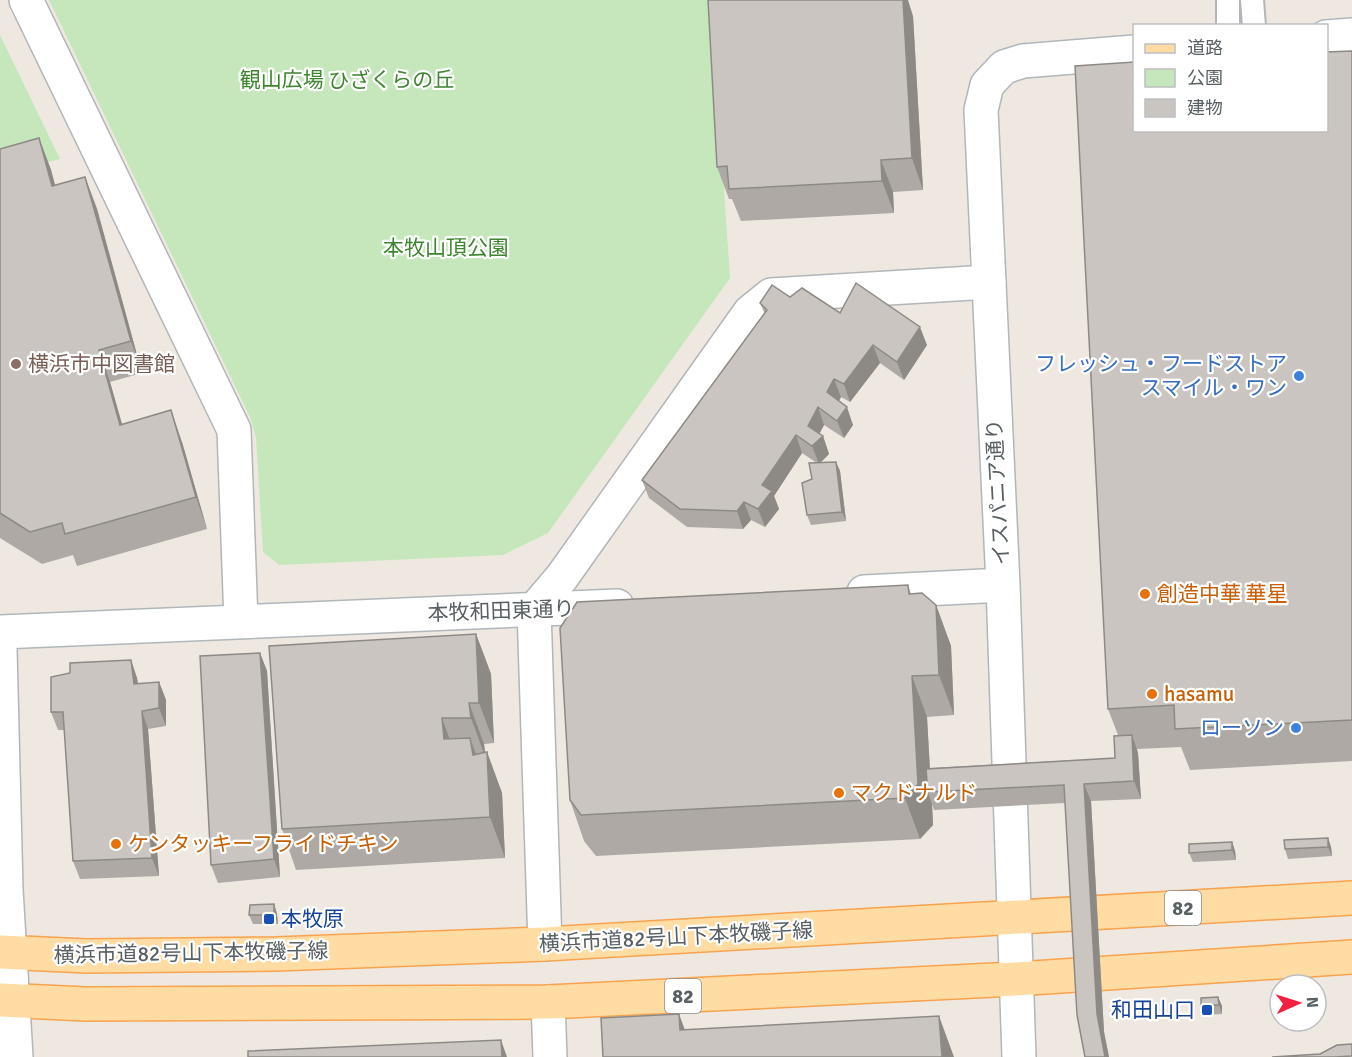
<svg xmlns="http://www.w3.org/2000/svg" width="1352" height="1057" font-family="Signika,'Noto Sans JP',sans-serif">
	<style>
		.green { fill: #c5e7bb }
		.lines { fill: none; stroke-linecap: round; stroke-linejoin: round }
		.lane-casing { stroke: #b2b6b9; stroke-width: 26 }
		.street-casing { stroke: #b2b6b9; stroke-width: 36 }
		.secondary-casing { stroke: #b0b7ba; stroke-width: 36 }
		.primary-casing { stroke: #faa34e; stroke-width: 36 }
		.lane { stroke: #fff; stroke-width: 22 }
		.street { stroke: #fff; stroke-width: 33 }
		.secondary { stroke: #fff; stroke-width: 33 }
		.primary { stroke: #ffdca4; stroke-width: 33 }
		.wall { fill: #aea9a5 }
		.shaded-wall { fill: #8d8a86 }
		.building { fill: #cac5c0; stroke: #8d8a86; stroke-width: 1.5 }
		.education-dot { fill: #8d6e63; stroke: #fff; stroke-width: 2 }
		.shop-dot { fill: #3f7fe0; stroke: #fff; stroke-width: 2 }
		.food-dot { fill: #e8710a; stroke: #fff; stroke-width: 2 }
		.transit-dot { fill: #1a4fb4; stroke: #fff; stroke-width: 2 }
		.labels { text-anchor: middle; stroke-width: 4.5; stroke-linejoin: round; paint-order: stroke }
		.shield { fill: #fff; stroke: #8b9092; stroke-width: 1.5 }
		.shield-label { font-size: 20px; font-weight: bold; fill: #596063 }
		.park-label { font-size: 21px; fill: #3e852f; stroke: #fff }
		.education-label { font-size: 21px; fill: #785e54; stroke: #fff; text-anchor: start }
		.shop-label { font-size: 21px; fill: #366cbe; stroke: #fff; text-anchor: end }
		.street-label { font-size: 21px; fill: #596063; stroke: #fff }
		.food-label { font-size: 21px; fill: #c56008; stroke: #fff; text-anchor: start }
		.transit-label { font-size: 21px; fill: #164399; stroke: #fff; text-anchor: start }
	</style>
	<rect width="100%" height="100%" fill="#eee8e1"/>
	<!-- green -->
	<path class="green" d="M49 0H711L730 278 548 533 503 555 279 565 263 552 256 438 250 417Z
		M0 35 60 159 0 174Z"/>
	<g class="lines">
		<!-- lane casing -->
		<g class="lane-casing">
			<path id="lane" d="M1228 0V26
				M1252 0 1254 26"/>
		</g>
		<!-- street casing -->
		<g class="street-casing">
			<path id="street" d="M26 0 234 430 241 621
				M545 944 534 610 562 577 750 312 771 295 989 282
				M548 1002 550 1057"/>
		</g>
		<!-- secondary casing -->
		<g class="secondary-casing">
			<path id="secondary" d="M1326 37 1352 35
				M864 592 1003 585
				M0 632 617 606
				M0 649 6 889 16 1057
				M1019 1057 1003 585 981 110 987 85 1004 67 1023 61 1134 52"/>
		</g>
		<!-- primary casing -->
		<g class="primary-casing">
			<path id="primary" d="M0 952 87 956 276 954 545 944 1352 898
				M0 1000 86 1004 548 1002 1015 979 1352 957"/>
		</g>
		<!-- lane -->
		<use href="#lane" class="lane"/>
		<!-- street -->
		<use href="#street" class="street"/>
		<!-- secondary -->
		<use href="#secondary" class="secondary"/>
		<!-- primary -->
		<use href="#primary" class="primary"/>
	</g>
	<!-- wall -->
	<path class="wall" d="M913 16 923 190 893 192 894 213 741 221 732 199H729L717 167Z
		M1352 51V761L1190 770 1181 747 1137 749 1138 753 1141 799 1091 801 1104 1032 1109 1057H1085L1065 803 934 810 932 804 933 825 920 839 596 856 584 841 570 800 908 585 911 594 936 605 951 646 954 715 927 717 930 768 1115 758 1118 735 1108 709Z
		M39 138 51 170 55 186 85 177 97 209 142 373 110 382 122 424 182 442 207 529 77 566 73 555 42 564 0 538V149Z
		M790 297 840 313 927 345 904 380 880 363 850 402 841 397 839 401 853 425 844 438 824 425 819 434 823 436 829 454 820 463 836 462 840 471 846 521 811 525 807 515 812 479 817 463 802 453 774 496 779 509 765 527 751 520 743 529 687 527 649 498 642 480 765 314 760 303Z
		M476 634 491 674 494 743 484 744 485 753 487 752 502 793 505 858 296 870 282 829Z
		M260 653 267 671 280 877 218 883 211 865Z
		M131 660 137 678 138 684 159 682 166 700V726L148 729 159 876 80 879 73 861 65 730H58L51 712 70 673Z
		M1328 838 1331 847 1332 856 1288 859 1285 849Z
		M1232 842 1235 851 1236 860 1193 862 1189 853Z
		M274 904 277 914 278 924H253L249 915Z
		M1218 997 1222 1006V1014L1205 1015 1201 1005Z"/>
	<!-- shaded-wall -->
	<path class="shaded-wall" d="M903 0H908L913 16 923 190 912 158Z
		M39 138 51 170 64 218 52 186Z
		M881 160 893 192 894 213 882 181Z
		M85 177 97 209 142 373 131 341Z
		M920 327 927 345 904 380 897 362Z
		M873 345 880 363 850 402 844 384Z
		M99 350 110 382 131 456 120 425Z
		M834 379 841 397 834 410 827 392Z
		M818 407 824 425 814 444 808 426Z
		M847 407 853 425 844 438 837 421Z
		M171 410 182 442 207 529 196 497Z
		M796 435 802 453 774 496 779 509 765 527 758 509 762 485Z
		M823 436 829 454 819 464 812 446Z
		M836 462 840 471 846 521 842 512Z
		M744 502 751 520 743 529 737 511Z
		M936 605 951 646 954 715 939 675Z
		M476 634 491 674 494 743 479 703Z
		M260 653 267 671 280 877 274 859Z
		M131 660 137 678 141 702 134 684Z
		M912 676 927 717 931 792H928L932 804 933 825 920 839 905 798Z
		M159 682 166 700V726L159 708Z
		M469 703 484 744 486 759 471 718Z
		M142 711 148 729 159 876 152 858Z
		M442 718 457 759 444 739Z
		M1132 735 1138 753 1141 799 1134 781Z
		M470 738 485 779 473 755Z
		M487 752 502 793 505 858 490 817Z
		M1084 784 1091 801 1104 1032 1109 1057H1105L1097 1014Z
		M1328 838 1331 847 1332 856 1328 847Z
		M1232 842 1235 851 1236 860 1232 850Z
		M274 904 277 914 278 924 274 915Z
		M1218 997 1222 1006V1014L1219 1005Z
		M679 1014 695 1057 680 1030Z
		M939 1016 954 1057H942Z
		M501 1040 507 1057H502Z"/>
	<!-- building -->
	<path class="building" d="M708 0H903L912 158 881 160 882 181 729 189 727 166 717 167Z
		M1352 51V720L1175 729 1174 705 1108 709 1075 66 1134 62V130H1326V52Z
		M39 138 52 186 85 177 131 341 99 350 120 425 171 410 196 497 65 534 62 523 30 532 0 513V149Z
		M856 283 920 327 897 362 873 345 844 384 834 379 827 392 847 407 837 421 818 407 808 426 823 436 812 446 796 435 762 485 772 491 758 509 744 502 737 511 680 509 642 480 767 310 760 303 772 285 790 297 802 288 840 313Z
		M836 462 842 512 807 515 802 483 812 479 809 463Z
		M908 585 909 594 922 593 936 605 939 675 912 676 918 784 905 798 581 815 570 800 560 628 577 602Z
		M476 634 479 703H469L471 718H442L444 739 470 738 473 755 487 752 490 817 282 829 269 646Z
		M260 653 274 859 211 865 200 656Z
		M131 660 134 684 159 682V708L142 711 152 858 73 861 63 712H51V677L70 673V663Z
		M1132 735 1134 781 1084 784 1097 1014 1105 1057H1085L1077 1015 1064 785 928 792 926 769 1115 758 1114 736Z
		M1328 838V847L1285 849 1284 840Z
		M1232 842V850L1189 853V844Z
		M274 904V915H249L250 905Z
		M1218 997 1219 1005H1201V998Z
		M679 1014 680 1030 939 1016 942 1057H603L601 1018Z
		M501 1040 502 1057H248V1051Z
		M1352 1044V1056L1335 1057H1272L1320 1054 1337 1045Z"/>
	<!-- markers -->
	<circle class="education-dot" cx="16" cy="364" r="6"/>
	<g class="shop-dot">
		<circle cx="1299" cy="376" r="6"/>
		<circle cx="1296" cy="728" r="6"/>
	</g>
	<g class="food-dot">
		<circle cx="1145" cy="594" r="6"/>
		<circle cx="1152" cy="694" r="6"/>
		<circle cx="839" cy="793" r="6"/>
		<circle cx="116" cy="844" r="6"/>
	</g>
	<g class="transit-dot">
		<rect x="263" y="913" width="12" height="12" rx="3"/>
		<rect x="1201" y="1004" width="12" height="12" rx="3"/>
	</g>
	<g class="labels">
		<!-- shield labels -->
		<g class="shield">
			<rect x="1165" y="891" width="36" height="34" rx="4.5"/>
			<rect x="665" y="979" width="36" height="34" rx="4.5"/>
		</g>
		<g class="shield-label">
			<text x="1183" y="915">82</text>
			<text x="683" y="1003">82</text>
		</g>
		<!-- park labels -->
		<g class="park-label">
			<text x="347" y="87">観山広場 ひざくらの丘</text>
			<text x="446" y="255">本牧山頂公園</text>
		</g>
		<!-- education labels -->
		<g class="education-label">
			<text x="28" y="371">横浜市中図書館</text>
		</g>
		<!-- shop labels -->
		<g class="shop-label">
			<text x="1287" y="371">フレッシュ・フードストア<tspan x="1287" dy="24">スマイル・ワン</tspan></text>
			<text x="1284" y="735">ローソン</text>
		</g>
		<!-- street labels -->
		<g class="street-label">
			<text transform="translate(998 492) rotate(-93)" y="7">イスパニア通り</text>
			<text transform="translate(501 611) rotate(-2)" y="7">本牧和田東通り</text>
			<text transform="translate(676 937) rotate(-3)" y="7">横浜市道82号山下本牧磯子線</text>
			<text transform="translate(191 953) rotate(-1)" y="7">横浜市道82号山下本牧磯子線</text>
		</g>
		<!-- food labels -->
		<g class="food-label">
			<text x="1157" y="601">創造中華 華星</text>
			<text x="1164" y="701">hasamu</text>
			<text x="851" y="800">マクドナルド</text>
			<text x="128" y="851">ケンタッキーフライドチキン</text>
		</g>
		<!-- transit labels -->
		<g class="transit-label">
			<text x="281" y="926">本牧原</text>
			<text x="1195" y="1017" text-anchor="end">和田山口</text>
		</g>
	</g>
	<!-- legend -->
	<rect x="1133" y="24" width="195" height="108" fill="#ffffff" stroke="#bdbfc1" stroke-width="1.5"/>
	<rect x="1145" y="44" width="30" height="9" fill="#ffdca4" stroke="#bdbfc1" stroke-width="1.5"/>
	<text x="1187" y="54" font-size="18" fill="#596063">道路</text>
	<rect x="1145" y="69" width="30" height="18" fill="#c5e7bb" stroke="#bdbfc1" stroke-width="1.5"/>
	<text x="1187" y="84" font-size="18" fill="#596063">公園</text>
	<rect x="1145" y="99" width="30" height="18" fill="#cac5c0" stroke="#bdbfc1" stroke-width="1.5"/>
	<text x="1187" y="114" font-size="18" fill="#596063">建物</text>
	<!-- north arrow -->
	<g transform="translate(1298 1003) rotate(87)"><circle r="28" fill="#ffffff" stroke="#bdbfc1" stroke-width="1.5"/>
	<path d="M0-4.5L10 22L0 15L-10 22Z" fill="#f3213f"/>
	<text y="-9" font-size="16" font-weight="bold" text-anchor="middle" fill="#596063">N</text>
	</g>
</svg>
